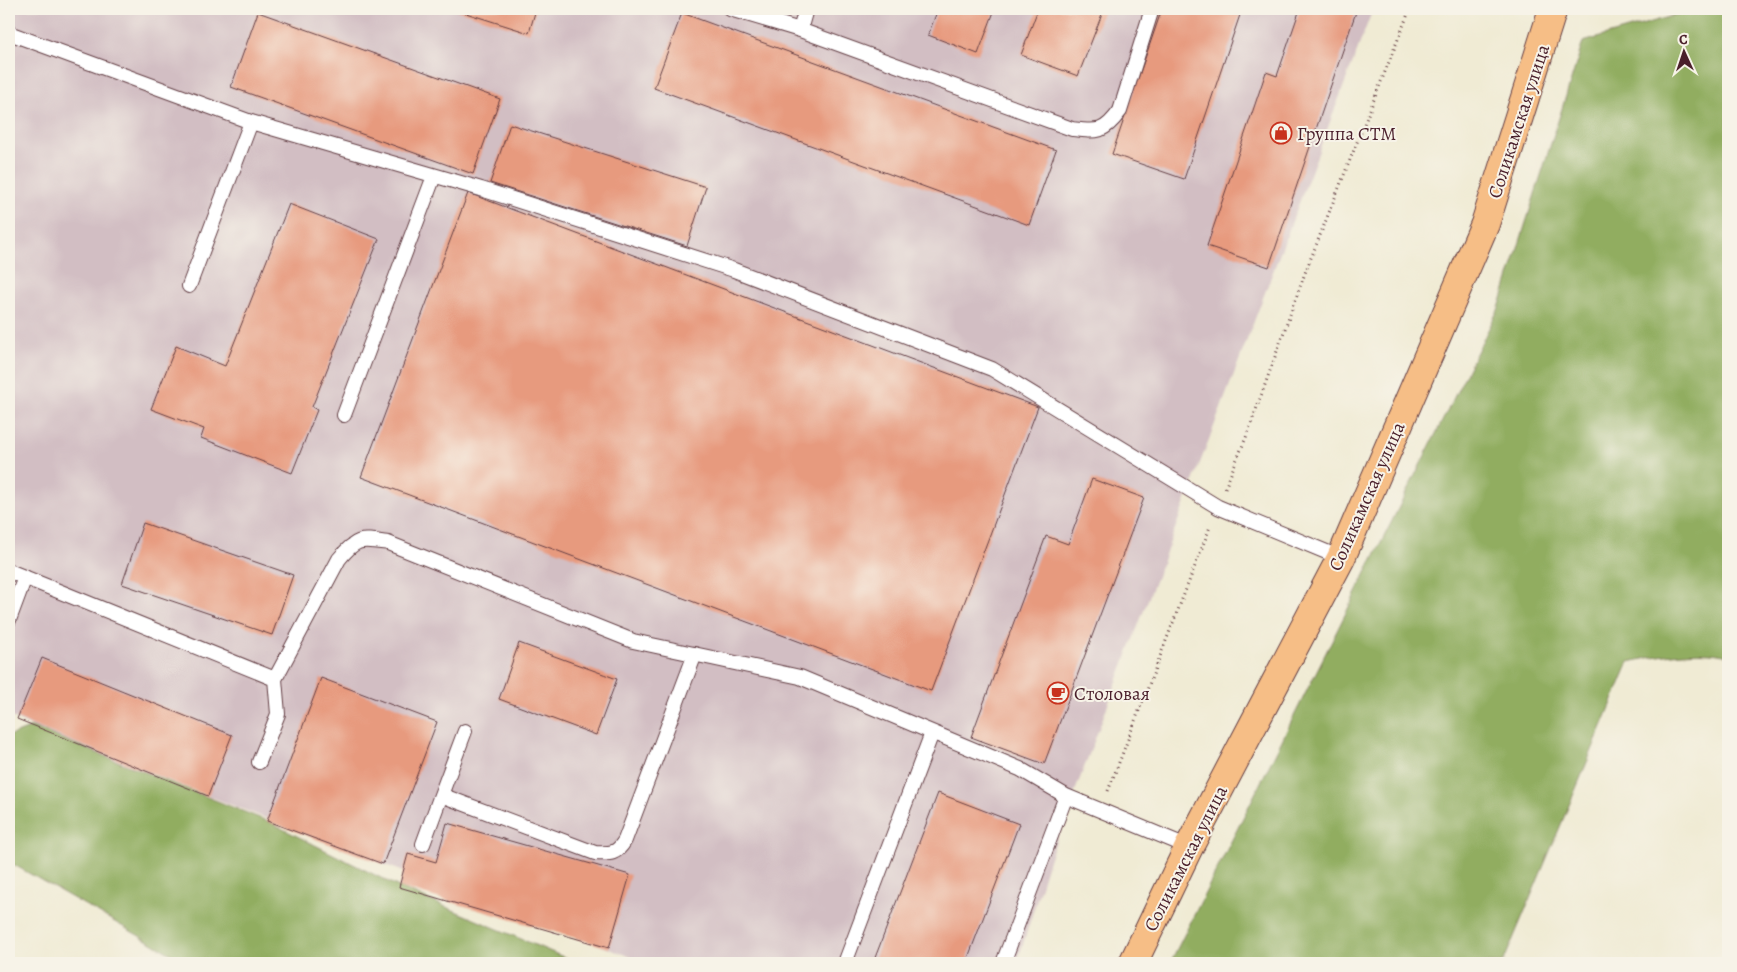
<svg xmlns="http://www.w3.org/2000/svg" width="1737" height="972" font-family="Alegreya,serif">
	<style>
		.industrial { fill: #d2bec3 }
		.forest { fill: #91ad60; stroke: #6e6646 }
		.building { fill: #e79a7e }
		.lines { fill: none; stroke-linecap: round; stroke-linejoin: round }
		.service-casing { stroke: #633e44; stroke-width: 16 }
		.primary-casing { stroke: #633e44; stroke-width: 30 }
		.path { stroke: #633e44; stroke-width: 3; stroke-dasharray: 1 4; stroke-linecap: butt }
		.service { stroke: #fff; stroke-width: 14 }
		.primary { stroke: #f6be86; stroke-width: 28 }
		.labels { text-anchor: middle; stroke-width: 4; stroke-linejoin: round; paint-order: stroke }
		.street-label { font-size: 19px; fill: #4a1f2b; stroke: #f7f3e8 }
		.poi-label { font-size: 19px; fill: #4a1f2b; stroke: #f7f3e8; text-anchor: start }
	</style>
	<rect width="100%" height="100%" fill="#f7f3e8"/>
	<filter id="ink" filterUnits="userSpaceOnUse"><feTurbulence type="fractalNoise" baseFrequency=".02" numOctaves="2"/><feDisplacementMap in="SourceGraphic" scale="10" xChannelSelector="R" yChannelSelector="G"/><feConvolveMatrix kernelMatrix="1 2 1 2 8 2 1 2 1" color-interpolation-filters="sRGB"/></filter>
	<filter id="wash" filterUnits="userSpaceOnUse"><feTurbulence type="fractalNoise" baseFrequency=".0096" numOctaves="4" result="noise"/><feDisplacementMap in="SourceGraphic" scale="20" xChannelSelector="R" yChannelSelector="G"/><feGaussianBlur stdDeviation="1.12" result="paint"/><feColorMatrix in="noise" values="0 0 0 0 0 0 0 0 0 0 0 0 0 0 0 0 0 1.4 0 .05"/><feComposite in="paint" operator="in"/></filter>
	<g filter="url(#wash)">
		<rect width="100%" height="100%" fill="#f0ebd4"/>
		<!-- industrial -->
		<path class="industrial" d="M9 9H1373L1050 857 1017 963H647L383 864 32 727 9 716Z"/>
		<!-- forest -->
		<path class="forest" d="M1696 9H1728V656C1697 648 1660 655 1629 662L1503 963H1170L1499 308 1583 42Z
			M32 727 267 821 399 887 568 959 563 963H187L9 862V736Z"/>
		<g id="blocks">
			<!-- building -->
			<path class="building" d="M453 9H536L529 33Z
				M938 9H995L978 54 928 35Z
				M1038 9H1104L1078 76 1021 55Z
				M1162 9H1242L1184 179 1112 154Z
				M1300 9H1357L1269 267 1207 246 1266 72 1277 76Z
				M258 12 500 99 473 174 231 87Z
				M682 13 1056 150 1029 225 654 88Z
				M510 124 706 187 687 246 490 183Z
				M468 193 1038 407 931 691 361 477Z
				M289 204 379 239 312 407 317 410 292 473 201 438 204 429 151 409 176 346 225 366Z
				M1092 479 1144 498 1044 764 971 737 1046 536 1068 544Z
				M143 523 293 575 272 635 122 584Z
				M519 643 617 679 596 735 499 699Z
				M42 658 232 735 208 796 17 719Z
				M321 678 437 722 383 864 267 821Z
				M938 793 1019 824 966 963H873Z
				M447 823 630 875 609 948 399 887 408 854 436 862Z"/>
		</g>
	</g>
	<g filter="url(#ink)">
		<use href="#blocks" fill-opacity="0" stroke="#633e44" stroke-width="1"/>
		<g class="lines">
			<!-- service casing -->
			<g class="service-casing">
				<path id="service" d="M730 9 800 30 1072 129C1098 132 1104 133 1120 111L1152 9
					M800 30 806 9
					M9 33 251 122 481 189 734 270 992 369 1218 507 1341 558
					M189 286 251 122
					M344 415 434 176
					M9 571 275 679 339 559C357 537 361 539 388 543L633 641 800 677 1020 769 1066 796 1189 847
					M9 620 25 577
					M465 731 441 795 595 853C611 854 617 854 625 840L695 654
					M259 762 278 714 275 679
					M423 844 441 795
					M845 963 932 733
					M1003 963 1066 796"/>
			</g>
			<!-- primary casing -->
			<g class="primary-casing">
				<path id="primary" d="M1133 963 1189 847 1341 558 1485 224 1553 9"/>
			</g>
			<!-- path -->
			<path class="path" d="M1225 488 1247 435 1305 273 1410 9
				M1108 791 1210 527"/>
			<!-- service -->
			<use href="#service" class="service"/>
			<!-- primary -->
			<use href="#primary" class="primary"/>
		</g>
	</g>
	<!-- icons -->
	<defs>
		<g id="shop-ring" transform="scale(1.125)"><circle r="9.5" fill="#f7f3e8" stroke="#c8321e" stroke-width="1.5"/><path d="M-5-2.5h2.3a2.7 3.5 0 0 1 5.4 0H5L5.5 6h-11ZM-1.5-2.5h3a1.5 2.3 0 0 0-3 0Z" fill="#c8321e"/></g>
		<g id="cafe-ring" transform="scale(1.125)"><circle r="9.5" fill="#f7f3e8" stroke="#c8321e" stroke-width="1.5"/><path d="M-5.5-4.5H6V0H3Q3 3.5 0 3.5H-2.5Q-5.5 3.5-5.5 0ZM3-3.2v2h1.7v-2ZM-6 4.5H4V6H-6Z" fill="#c8321e"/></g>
	</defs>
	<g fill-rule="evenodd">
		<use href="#shop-ring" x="1281" y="133"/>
		<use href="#cafe-ring" x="1058" y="693"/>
	</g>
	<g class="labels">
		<!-- street labels -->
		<g class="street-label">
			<text transform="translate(1518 121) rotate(-72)" y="7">Соликамская улица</text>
			<text transform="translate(1366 496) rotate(-66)" y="7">Соликамская улица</text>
			<text transform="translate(1185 858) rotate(-63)" y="7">Соликамская улица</text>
		</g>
		<!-- poi labels -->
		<g class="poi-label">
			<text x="1297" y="140">Группа СТМ</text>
			<text x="1074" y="700">Столовая</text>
		</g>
	</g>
	<!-- margin -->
	<rect width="1737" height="972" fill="none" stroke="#f7f3e8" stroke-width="30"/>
	<!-- north arrow -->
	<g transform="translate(1684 52) rotate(357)" stroke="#f7f3e8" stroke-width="4" paint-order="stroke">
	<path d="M0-4L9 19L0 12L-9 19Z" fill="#4a1f2b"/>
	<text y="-8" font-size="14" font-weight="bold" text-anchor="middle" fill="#4a1f2b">С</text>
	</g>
</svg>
